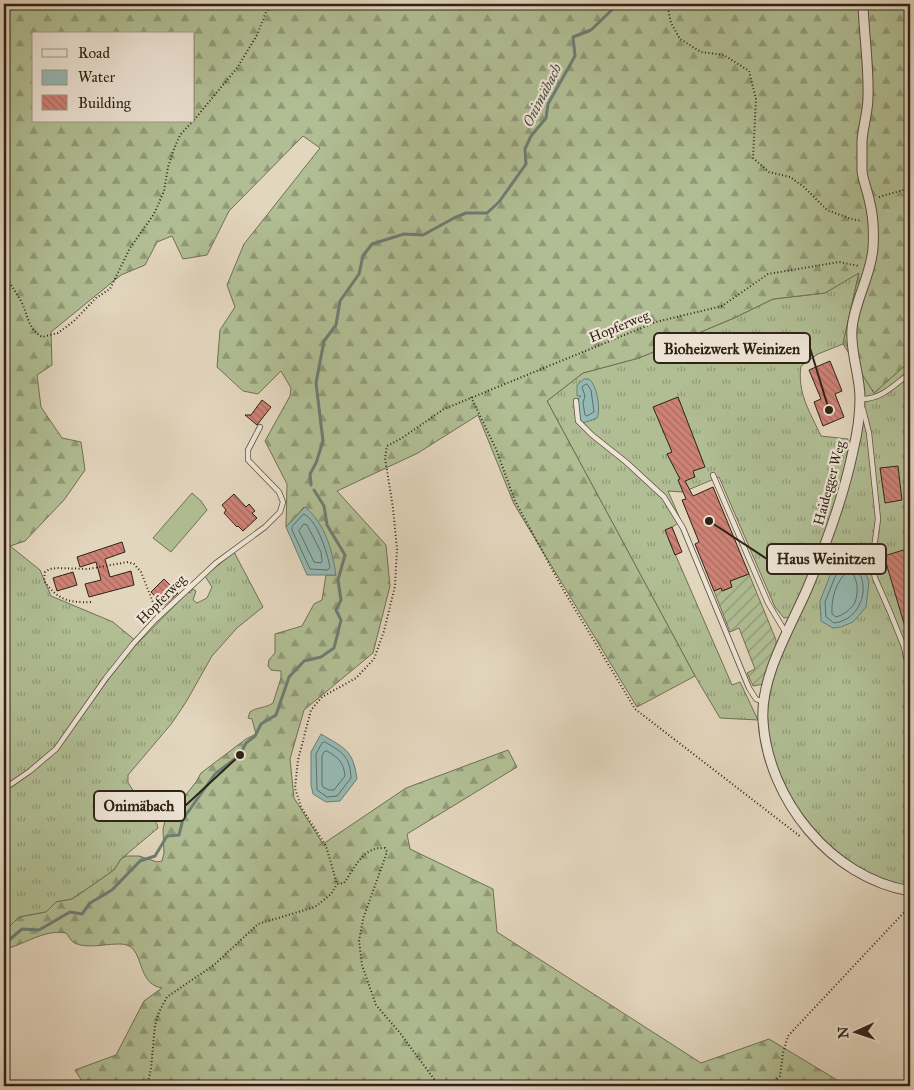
<svg xmlns="http://www.w3.org/2000/svg" width="914" height="1090" font-family="'IM FELL Great Primer',serif">
	<style>
		.grass { fill: url(#grass-tufts); stroke: #707054 }
		.forest { fill: url(#forest-firs); stroke: #707054; fill-rule: evenodd }
		.garden { fill: url(#garden-furrows); stroke: #707054 }
		.pitch { fill: #b1be94; stroke: #707054 }
		.water { fill: #95b9b4; stroke: #6c7d74 }
		.lines { fill: none; stroke-linecap: round; stroke-linejoin: round }
		.shore { stroke: #626e64; stroke-width: 1 }
		.stream { stroke: #6c7d74; stroke-width: 3 }
		.building { fill: url(#building-back-hatch); stroke: #2e2315 }
		.service-casing { stroke: #5b503f; stroke-width: 6 }
		.minor-casing { stroke: #5b503f; stroke-width: 11 }
		.path { stroke: #2e2315; stroke-width: 2; stroke-dasharray: 1 2.5; stroke-linecap: butt }
		.service { stroke: #ede4d5; stroke-width: 4.5 }
		.minor { stroke: #ede4d5; stroke-width: 9 }
		.labels { text-anchor: middle; stroke-width: 4.5; stroke-linejoin: round; paint-order: stroke }
		.street-label { font-size: 14px; fill: #2e2315; stroke: #ede4d5 }
		.water-label { font-size: 15px; font-style: italic; fill: #4d5045; stroke: #ede4d5 }
		.leader { fill: none; stroke: #2e2315; stroke-width: 2 }
		.callout-dot { fill: #2e2315; stroke: #ede4d5; stroke-width: 2 }
		.callout { fill: #ede4d5; stroke: #2e2315; stroke-width: 2 }
		.callout-label { font-size: 15px; text-anchor: middle; font-weight: bold; fill: #2e2315 }
	</style>
	<defs>
		<pattern id="grass-tufts" width="24" height="20" patternUnits="userSpaceOnUse" patternTransform="scale(1.25)"><rect width="24" height="20" fill="#b1be94"/><path d="M3 7l-1-3M5 7V3M7 7l1-3M15 17l-1-3M17 17v-4M19 17l1-3" fill="none" stroke="#909a78"/></pattern>
		<pattern id="forest-firs" width="22" height="20" patternUnits="userSpaceOnUse" patternTransform="scale(1.25)"><rect width="22" height="20" fill="#b1be94"/><path d="M5 1l3.5 6h-7zM16 11l3.5 6h-7z" fill="#909a78"/></pattern>
		<pattern id="garden-furrows" width="10" height="10" patternUnits="userSpaceOnUse" patternTransform="scale(1.25)"><rect width="10" height="10" fill="#b1be94"/><path d="M-1 1l2-2M0 10L10 0M9 11l2-2" fill="none" stroke="#909a78"/></pattern>
		<pattern id="building-back-hatch" width="6" height="6" patternUnits="userSpaceOnUse" patternTransform="scale(1.25)"><rect width="6" height="6" fill="#ce8276"/><path d="M-1 5l2 2M0 0l6 6M5-1l2 2" fill="none" stroke="#a86a60"/></pattern>
	</defs>
	<rect width="100%" height="100%" fill="#e3d6be"/>
	<filter id="stains"><feTurbulence type="fractalNoise" baseFrequency=".004" numOctaves="4"/><feColorMatrix values="0 0 0 0 .2 0 0 0 0 .09 0 0 0 0 .02 0 0 0 .5 -.17"/></filter>
	<radialGradient id="worn" r=".72"><stop offset=".6" stop-color="#630" stop-opacity="0"/><stop offset="1" stop-color="#630" stop-opacity=".3"/></radialGradient>
	<!-- grass -->
	<path class="grass" d="M859 272 843 344 818 354 801 366C797 393 810 412 821 436L848 439C848 474 835 507 823 539 813 565 803 591 791 617L784 618 775 607 719 477 683 492 668 491 681 521 671 528 669 540 732 685 740 682 758 720 720 718 695 676 547 401 583 373 639 358 734 318 773 299 825 293Z
		M910 361V891L878 883 814 836 774 770 763 702 838 514 860 398 856 364 874 393Z
		M4 545 10 546 40 570 51 596 113 622 136 641 56 749 4 789Z
		M234 552 263 607 237 628 212 656 186 702 172 723 128 775V783L157 824 158 828 121 859 114 870 84 891 72 899 56 902 46 912 19 917 9 927 4 928V792L31 773 57 750 108 680 135 646 188 592 190 593 193 589 196 591 193 600 197 603 207 598 212 587 205 576Z"/>
	<!-- forest -->
	<path class="forest" d="M4 4H910V361L874 393 843 344 859 273 825 293 773 299 734 318 639 358 583 373 547 401 695 676 637 707 514 504 478 415 418 453 337 491 386 545 390 586 373 653 304 710 290 759 294 798 323 844 406 788 508 750 517 767 407 834 410 849 493 889 497 932 701 1063 769 1039 847 1086H85L75 1070 116 1055 144 1001 162 988C137 984 144 951 127 945 114 941 86 951 73 942 70 940 69 936 66 933 43 929 25 945 4 949V928L9 927 19 917 46 912 56 902 72 899 84 891 114 870 121 859 126 856H139L157 862 162 861 164 853 163 829 165 821 196 782 201 773 246 739 256 734 252 719 248 718 250 712C257 707 266 708 273 703L281 678V671L271 670 268 666 269 660 275 653V634L302 626 314 604 322 600 326 575H336L304 507 286 527 287 484 265 441 290 396 291 388 281 371 258 394 243 391 217 367 220 330 235 307 227 285 244 244 320 148 303 136 229 211 207 255 183 259 172 236 157 242 145 265 121 275 51 332 52 365 37 375 41 407 62 438 81 442 85 470 64 500 25 541 10 546 4 545ZM34 34H194V121H34Z"/>
	<!-- garden -->
	<path class="garden" d="M749 574 776 640V649L764 684 753 686 747 673 755 669 739 628 730 632 714 591 721 588 723 591 732 587 730 581Z"/>
	<!-- pitch -->
	<path class="pitch" d="M192 493 201 501 207 510 171 552 153 538Z"/>
	<!-- water -->
	<path class="water" d="M584 379H589C597 385 601 409 597 418L583 423 580 421 578 399 581 396H577V385Z
		M305 507C325 524 332 549 336 575H307L286 527Z
		M855 559 863 567 869 582 866 607 853 622 841 627 833 628 821 621 820 601 833 568 846 560Z
		M321 734C344 748 353 749 357 779L340 801 326 802 313 794 311 785V752Z"/>
	<g class="lines">
		<!-- shore -->
		<path class="shore" d="M587 384 591 390 594 412 587 416 585 415 583 403 585 396 582 387Z
			M304 514C318 521 327 553 330 567L328 570 310 569 292 530V527Z
			M304 524 307 525 321 552 322 561 321 563 314 562 299 531Z
			M847 565H853C873 583 862 620 834 623L826 617 825 602 837 572Z
			M849 571C858 575 859 593 855 602 852 609 843 615 836 617L832 614C831 599 836 579 849 571Z
			M325 742C342 752 350 756 351 778L337 796 327 797 317 790 316 754 322 743Z
			M327 751C338 757 344 763 345 776L334 790H329L323 787 322 784V756L324 752Z"/>
		<!-- stream -->
		<path class="stream" d="M311 485 310 474 316 463 323 441 316 383 324 341 336 325 340 301 359 274 363 256 372 244 404 234 423 235 454 218 466 213H487L499 202 526 164 525 149 531 136 546 118 548 104 575 56 573 37 591 30 618 4
			M4 941H8L22 929 39 930 70 912 82 914 90 903 112 890 140 861 155 856 167 836 179 835 183 819 215 774 240 755 246 743 255 736 261 724 276 715 289 677 304 661 321 657 334 648 341 620 336 610 341 600 338 580 345 555 327 525 324 506 314 490"/>
	</g>
	<!-- building -->
	<path class="building" d="M830 361 842 391 835 394 844 417 823 426 814 402 821 399 809 370Z
		M678 397 705 467 693 471 695 477 685 481 693 496 713 487 749 574 730 581 732 587 722 591 721 588 714 591 695 544 699 542 682 500 686 499 678 480 680 479 667 454 672 452 653 407Z
		M262 400 271 407 257 425 245 415H251Z
		M898 466 902 500 885 503 880 468Z
		M234 494 246 507 249 504 255 511 252 513 257 518 243 531 238 526 237 527 224 513 226 510 222 505Z
		M672 527 682 552 675 555 665 530Z
		M122 542 125 552 105 559 110 577 131 571 134 585 89 597 85 584 101 580 96 562 80 567 77 557Z
		M910 548V637H908L884 556Z
		M73 572 77 585 57 591 53 578Z
		M164 579 178 593 164 606 151 592Z"/>
	<g class="lines">
		<!-- service casing -->
		<g class="service-casing">
			<path id="service" d="M860 399C881 400 894 385 910 373
				M576 401 578 421 592 435 626 462 664 497 683 528 749 688 756 699 763 702
				M863 409 869 433 878 519 872 563 875 578 890 612 904 647 910 674
				M713 475 768 603 786 633
				M4 789 30 771 56 749 106 678 133 644 155 620 216 563 265 527 280 512 283 502 279 492 248 460V450L260 427"/>
		</g>
		<!-- minor casing -->
		<g class="minor-casing">
			<path id="minor" d="M863 4C864 35 869 66 868 97 868 112 863 126 862 141 862 151 862 161 862 171 863 180 867 190 869 199 873 214 874 233 873 248 871 276 854 302 852 329 850 352 860 375 860 398 860 415 857 435 853 451 843 499 827 542 808 587 791 627 760 676 763 721 768 799 831 878 910 891"/>
		</g>
		<!-- path -->
		<path class="path" d="M667 4 671 23 680 39 701 52 724 55 749 71 756 99 753 158 769 172 790 177 804 187 827 210 851 219 862 221
			M194 120 237 68 257 35 266 12 273 4
			M879 197 910 188
			M4 273C9 282 15 291 21 301 28 314 27 328 42 337L58 333 74 321 96 298 110 289 130 248 154 214 164 191 168 167 174 149 180 135 193 121
			M471 397 496 449 515 501 564 591 635 709 801 837
			M91 602C69 603 58 600 44 581L45 572 50 569 57 568 88 569 128 562 134 564 141 572 156 610
			M147 1086 151 1069 155 1025 159 1012 167 997 214 965 258 924 315 907 331 894 337 884
			M437 1086 434 1079 400 1033 376 1005 362 965 359 941 363 919 387 852 385 848C363 846 355 868 344 883L337 884 326 846 301 807 295 788 298 760 311 710 322 697 356 678 374 659 384 631 395 586 397 549 393 508 385 458 387 446 402 438 444 409 656 322 722 306 768 274 839 262 859 266
			M769 1086 780 1076 783 1053 788 1036 910 906"/>
		<!-- service -->
		<use href="#service" class="service"/>
		<!-- minor -->
		<use href="#minor" class="minor"/>
	</g>
	<g class="labels">
		<!-- street labels -->
		<g class="street-label">
			<text transform="translate(619 326) rotate(-22)" y="5">Hopferweg</text>
			<text transform="translate(829 483) rotate(-75)" y="5">Haidegger Weg</text>
			<text transform="translate(161 599) rotate(-45)" y="5">Hopferweg</text>
		</g>
		<!-- water labels -->
		<g class="water-label">
			<text transform="translate(542 95) rotate(-63)" y="5">Onimäbach</text>
		</g>
	</g>
	<!-- callouts -->
	<path class="leader" d="M829 410L810 348M709 521L767 559M240 755L185 806"/>
	<g class="callout-dot">
		<circle cx="829" cy="410" r="5"/>
		<circle cx="709" cy="521" r="5"/>
		<circle cx="240" cy="755" r="5"/>
	</g>
	<g class="callout">
		<rect x="654" y="333" width="156" height="30" rx="5"/>
		<rect x="767" y="544" width="119" height="30" rx="5"/>
		<rect x="94" y="791" width="91" height="30" rx="5"/>
	</g>
	<g class="callout-label">
		<text x="732" y="354">Bioheizwerk Weinizen</text>
		<text x="826" y="564">Haus Weinitzen</text>
		<text x="139" y="811">Onimäbach</text>
	</g>
	<!-- margin -->
	<rect width="914" height="1090" fill="none" stroke="#e3d6be" stroke-width="20"/>
	<rect x="5" y="5" width="904" height="1080" fill="none" stroke="#2e2315" stroke-width="2.5"/>
	<rect x="10" y="10" width="894" height="1070" fill="none" stroke="#2e2315"/>
	<!-- legend -->
	<rect x="32" y="32" width="162" height="90" fill="#ede4d5" stroke="#a19788"/>
	<rect x="42" y="49" width="25" height="8" fill="#ede4d5" stroke="#a19788"/>
	<text x="78" y="58" font-size="15" fill="#2e2315">Road</text>
	<rect x="42" y="70" width="25" height="15" fill="#95b9b4" stroke="#a19788"/>
	<text x="78" y="82" font-size="15" fill="#2e2315">Water</text>
	<rect x="42" y="95" width="25" height="15" fill="url(#building-back-hatch)" stroke="#a19788"/>
	<text x="78" y="108" font-size="15" fill="#2e2315">Building</text>
	<!-- north arrow -->
	<g transform="translate(856 1032) rotate(267)" stroke="#ede4d5" stroke-width="4" paint-order="stroke">
	<path d="M0-4L9 19L0 12L-9 19Z" fill="#2e2315"/>
	<text y="-8" font-size="14" font-weight="bold" text-anchor="middle" fill="#2e2315">N</text>
	</g>
	<rect width="100%" height="100%" filter="url(#stains)"/>
	<rect width="100%" height="100%" fill="url(#worn)"/>
</svg>
